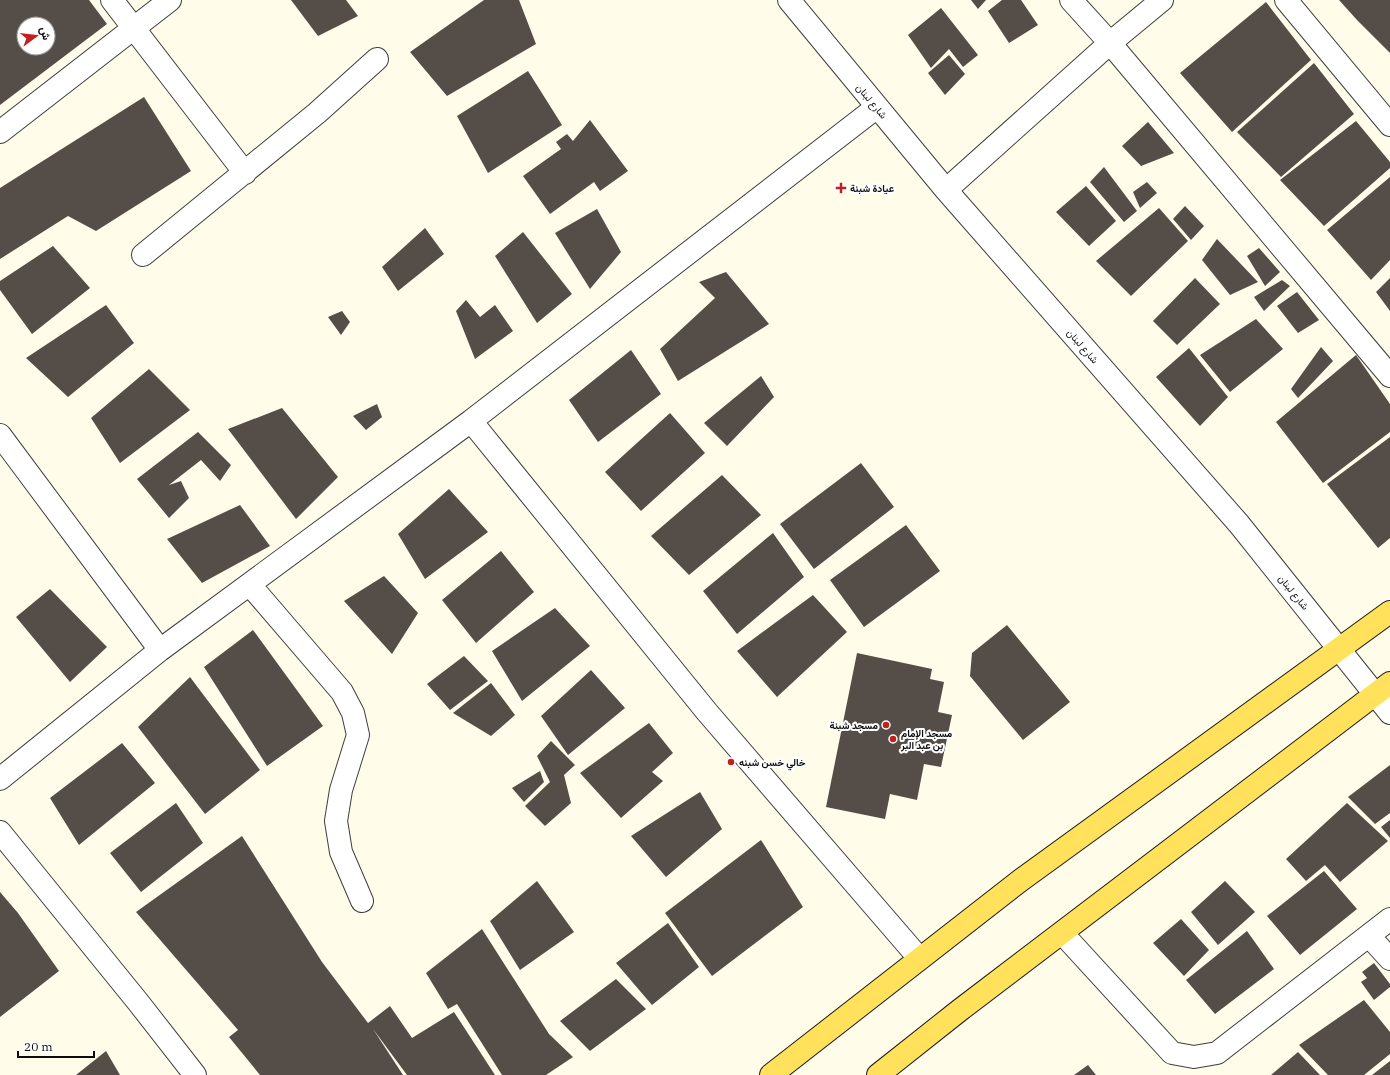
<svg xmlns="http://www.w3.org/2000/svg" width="1390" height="1075" font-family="'IBM Plex Serif',Vazirmatn,serif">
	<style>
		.building { fill: #554e48; fill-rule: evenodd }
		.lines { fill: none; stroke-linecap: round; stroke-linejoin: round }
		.minor-casing { stroke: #3f3f3f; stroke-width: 24 }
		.major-casing { stroke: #1d1d1d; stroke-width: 24 }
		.minor { stroke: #fff; stroke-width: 22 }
		.major { stroke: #ffe15b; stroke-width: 22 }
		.poi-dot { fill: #c1211e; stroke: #fff; stroke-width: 1.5 }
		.labels { text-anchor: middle; stroke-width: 4; stroke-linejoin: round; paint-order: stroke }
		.street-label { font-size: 10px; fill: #0c0c0c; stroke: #fff }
		.poi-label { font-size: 10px; font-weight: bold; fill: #0c0c0c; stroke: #fff; text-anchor: start }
	</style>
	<rect width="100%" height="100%" fill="#fffcea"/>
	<!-- building -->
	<path class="building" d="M0 0H89L107 24 0 105ZM24 24H48V48H24Z
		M291 0H346L358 16 318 36Z
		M484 0H519L536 44 447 96 410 52Z
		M971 0H986L978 9Z
		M1002 0H1021L1038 25 1009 43 988 11Z
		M1339 0H1390V53L1357 20Z
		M1266 2 1311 60 1232 132 1180 73Z
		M941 8 978 55 963 67 949 49 931 68 908 35Z
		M949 55 965 74 945 95 928 73Z
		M1314 63 1354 114 1281 177 1237 132Z
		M528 71 562 125 488 173 457 116Z
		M144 97 191 171 96 231 68 216 0 259V188Z
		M590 120 628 171 600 191 594 182 550 214 523 176 561 149 556 142 567 134 573 141Z
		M1356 121 1390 162V168L1324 226 1280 180Z
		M1148 122 1174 153 1141 166 1122 146Z
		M1104 167 1137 211 1124 222 1090 182Z
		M1390 177V260L1371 280 1327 230Z
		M1147 182 1157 193 1140 208 1133 192Z
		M1086 186 1116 221 1089 246 1056 212Z
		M1185 206 1204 226 1191 240 1173 219Z
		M1159 208 1188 241 1131 296 1096 261Z
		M597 209 621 252 590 289 555 233Z
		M425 228 444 254 398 291 382 267Z
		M523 232 572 294 537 323 495 256Z
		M1217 239 1258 282 1230 295 1202 260Z
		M53 246 90 288 32 334 0 290V281Z
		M1259 248 1280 272 1265 286 1247 256Z
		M726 272 769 324 678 381 660 349 715 298 699 282Z
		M1195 278 1220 304 1177 345 1153 321Z
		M1390 278V311L1376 292Z
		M1282 280 1290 286 1264 311 1254 297Z
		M1297 292 1319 320 1298 333 1277 306Z
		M466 300 480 317 495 305 513 331 475 359 456 311Z
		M106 305 134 343 68 397 26 358Z
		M342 311 350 322 341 335 328 317Z
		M1256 319 1283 349 1230 392 1200 355Z
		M1321 347 1333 361 1298 398 1291 389Z
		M1189 348 1228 397 1200 426 1156 377Z
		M631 350 661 394 598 442 569 400Z
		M1356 355 1390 404V432L1323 483 1276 422Z
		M149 369 190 410 120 463 91 418Z
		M761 376 774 397 727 446 704 423Z
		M377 404 382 417 366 430 353 416Z
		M282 408 338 477 296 519 228 429Z
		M670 413 705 453 641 511 605 472Z
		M198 432 231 465 220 481 201 460 169 485 181 481 189 498 169 518 137 479Z
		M1390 437V538L1378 548 1327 484Z
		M861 463 894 507 814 569 780 524Z
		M722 475 761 515 689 575 651 536Z
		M449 489 488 532 425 579 398 534Z
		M240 505 270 546 202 583 167 539Z
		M906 525 940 571 864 627 830 580Z
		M773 533 804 577 737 634 703 591Z
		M501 551 534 592 476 643 442 600Z
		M384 576 418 613 392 654 344 601Z
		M50 589 107 647 70 682 16 617Z
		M813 595 847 632 777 697 737 651Z
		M555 608 590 646 522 701 492 651Z
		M1007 625 1070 702 1023 740 970 676 972 653Z
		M253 630 323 726 267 766 204 667Z
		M857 653 932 669 930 679 944 682 938 712 952 715 941 767 924 764 917 800 890 794 885 819 826 807Z
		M464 656 488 681 450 710 427 684Z
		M591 670 625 708 568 755 541 716Z
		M190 677 260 770 205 814 138 727Z
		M491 683 515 715 491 736 453 713Z
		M649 723 673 753 652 772 663 781 621 818 580 773Z
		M551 741 575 765 564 775 571 803 545 826 525 806 550 782 537 756Z
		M122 743 155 783 79 845 50 798Z
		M1390 765V813L1375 824 1348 797Z
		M540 771 544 782 524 802 512 788Z
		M700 792 722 829 666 877 631 836Z
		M176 803 203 843 141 892 110 853Z
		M1347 803 1388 841 1340 882 1325 865 1306 881 1286 859Z
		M1390 820V838L1381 827Z
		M242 836 322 962 368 1023 390 1006 412 1038 454 1012 495 1075H407L373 1029 403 1075H260L229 1037 238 1030 136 912Z
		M761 840 803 907 712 976 665 913Z
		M1324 871 1357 909 1300 955 1267 916Z
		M537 881 574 932 520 970 490 921Z
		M1225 881 1255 912 1218 945 1191 912Z
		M0 892 18 913 59 971 0 1017Z
		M1181 919 1209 950 1184 976 1153 943Z
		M668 923 699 967 652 1005 616 963Z
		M482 929 549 1034 573 1057 546 1075H502L457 1004 448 1009 426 973Z
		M1247 931 1274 969 1215 1014 1186 980Z
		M1374 963 1390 984V987L1374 1000 1361 982 1367 978 1362 972Z
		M616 979 646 1009 590 1051 560 1021Z
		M1364 1000 1390 1032V1054L1364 1075H1328L1299 1045Z
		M106 1051 120 1075H76Z
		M1298 1052 1320 1075H1271Z
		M1390 1061V1075H1372Z
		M1088 1065 1096 1075H1074Z"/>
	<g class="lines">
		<!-- minor casing -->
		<g class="minor-casing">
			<path id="minor" d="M112 0 245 173
				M789 0 946 190 1239 524 1390 713
				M1071 0 1110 43 1390 376
				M1286 0 1390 125
				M0 132 170 0
				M946 190 1110 43 1162 0
				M143 255 317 113 377 59
				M471 421 707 712 919 958
				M0 435 160 650 471 421 877 107
				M250 585 342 692 353 713 358 735 341 790 336 821 341 852 362 901
				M0 779 160 650
				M0 832 138 1002 195 1075
				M1062 933 1172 1053 1194 1057 1217 1053 1390 919
				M1369 936 1390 959"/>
		</g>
		<!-- major casing -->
		<g class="major-casing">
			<path id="major" d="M771 1075 1021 880 1390 612
				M878 1075 960 1010 1390 683"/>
		</g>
		<!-- minor -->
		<use href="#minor" class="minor"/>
		<!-- major -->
		<use href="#major" class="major"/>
	</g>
	<!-- markers -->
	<g class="poi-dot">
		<path d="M839 182h4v4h4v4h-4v4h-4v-4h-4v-4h4z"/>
		<circle cx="886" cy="725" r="4"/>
		<circle cx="893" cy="739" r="4"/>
		<circle cx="731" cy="762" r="4"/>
	</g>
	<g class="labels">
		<!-- street labels -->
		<g class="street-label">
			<text transform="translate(872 101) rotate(50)" y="4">شارع لبنان</text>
			<text transform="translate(1083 346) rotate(49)" y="4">شارع لبنان</text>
			<text transform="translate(1294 592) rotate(51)" y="4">شارع لبنان</text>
		</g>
		<!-- poi labels -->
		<g class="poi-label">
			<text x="850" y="192">عيادة شبنة</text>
			<text x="878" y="729" text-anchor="end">مسجد شبنة</text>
			<text x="901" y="737">مسجد الإمام<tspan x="901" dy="12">بن عبد البر</tspan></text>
			<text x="739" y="766">خالي خسن شبنه</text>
		</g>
	</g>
	<!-- north arrow -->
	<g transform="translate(36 36) rotate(75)"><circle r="19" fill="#ffffff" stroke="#9e9e9e"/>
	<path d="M0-3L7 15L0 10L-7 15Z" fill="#c1211e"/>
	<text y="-6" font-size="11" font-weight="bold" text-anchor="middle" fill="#0c0c0c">ش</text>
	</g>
	<!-- scale -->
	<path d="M18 1051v6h76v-6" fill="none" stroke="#0c0c0c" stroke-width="2"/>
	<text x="24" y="1051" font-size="12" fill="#0c0c0c" stroke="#ffffff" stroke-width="3" paint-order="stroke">20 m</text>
</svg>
